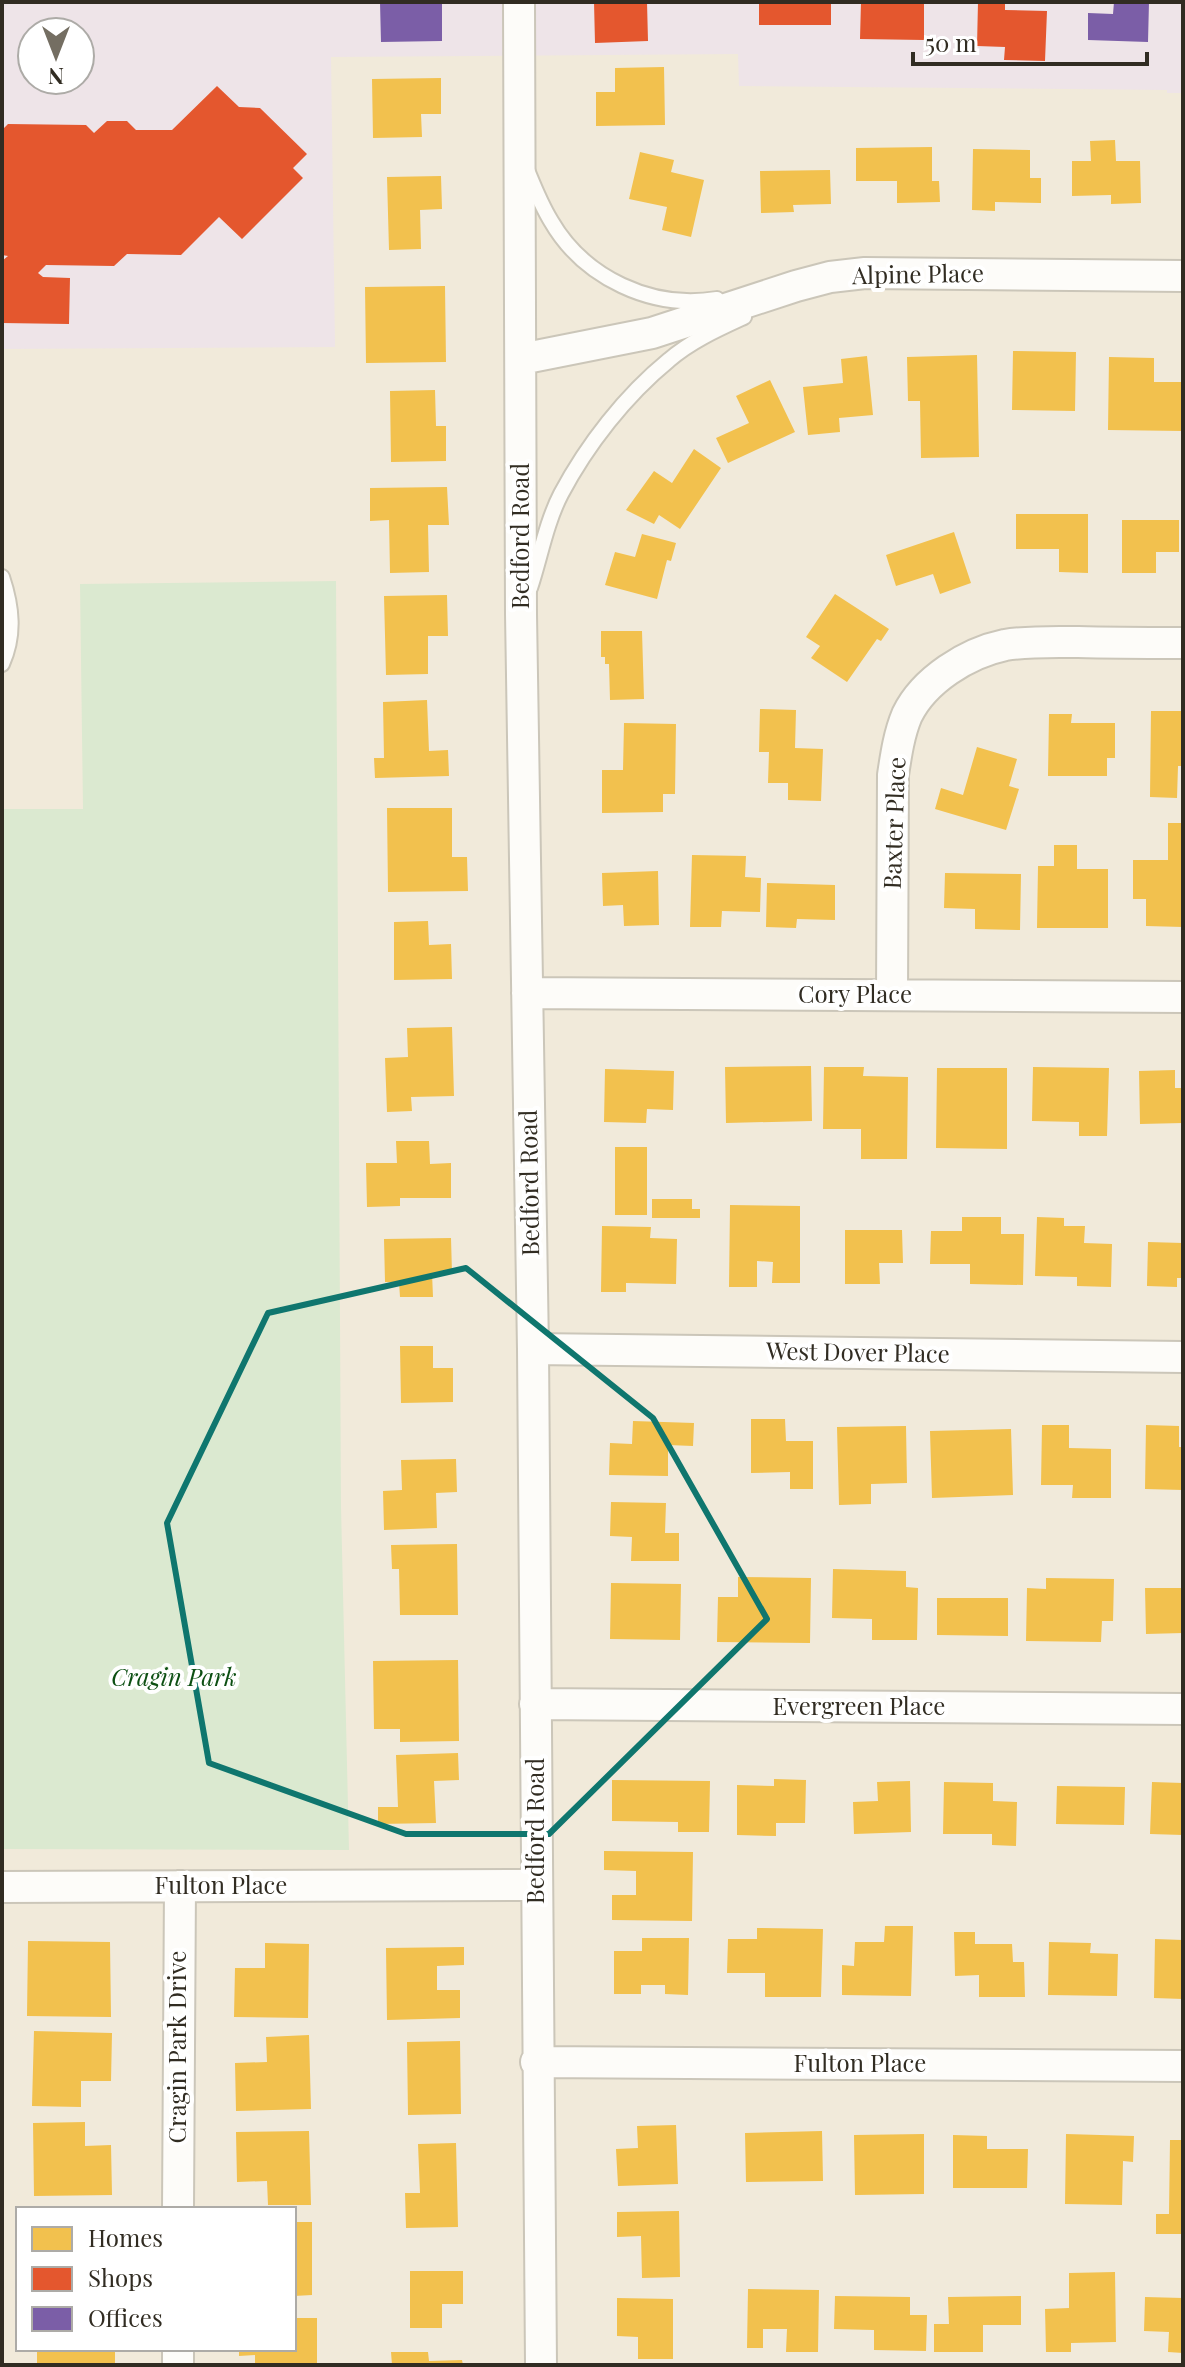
<svg xmlns="http://www.w3.org/2000/svg" width="1185" height="2367" font-family="'Playfair Display',serif">
	<style>
		.commercial { fill: #eee4e8; fill-rule: evenodd }
		.green { fill: #dbe9d0 }
		.homes { fill: #f2c14e }
		.shops { fill: #e4572e }
		.offices { fill: #7b5ea7 }
		.lines { fill: none; stroke-linecap: round; stroke-linejoin: round }
		.service-casing { stroke: #cbc6b9; stroke-width: 18 }
		.minor-casing { stroke: #cbc6b9; stroke-width: 34 }
		.service { stroke: #fdfcf9; stroke-width: 14 }
		.minor { stroke: #fdfcf9; stroke-width: 30 }
		.marked { fill: none; stroke: #0f766e; stroke-width: 6; stroke-linejoin: round }
		.labels { text-anchor: middle; stroke-width: 8; stroke-linejoin: round; paint-order: stroke }
		.street-label { font-size: 24px; fill: #312c22; stroke: #fff }
		.park-label { font-size: 24px; font-style: italic; fill: #0c4f12; stroke: #fff }
	</style>
	<rect width="100%" height="100%" fill="#f1eada"/>
	<!-- commercial -->
	<path class="commercial" d="M2 2H1183V93H1167V90L739 86 738 54 331 57 335 347 2 349ZM32 32H80V80H32Z"/>
	<!-- green -->
	<path class="green" d="M336 581 341 1507 349 1850 2 1849V809H83L80 584Z"/>
	<!-- homes -->
	<path class="homes" d="M664 67 665 125 596 126V92H615V68Z
		M441 78V114H421L422 137 373 138 372 79Z
		M1115 140 1116 161H1140L1141 203 1111 204V195L1072 196V161H1091L1090 141Z
		M932 147V181H939L940 202 897 203V181H856V148Z
		M973 149 1030 150V178H1041V203L995 202V211L972 210Z
		M640 152 674 160 671 172 704 180 691 237 662 230 667 207 629 199Z
		M830 170 831 204 793 205 794 212 761 213 760 171Z
		M441 176 442 209 420 210 421 249 389 250 387 177Z
		M445 286 446 362 366 363 365 287Z
		M1013 351 1076 352 1075 411 1012 410Z
		M977 355 979 457 921 458 920 401H908L907 357Z
		M867 356 873 415 839 418 840 432 808 435 803 387 843 383 841 359Z
		M1109 357 1154 358V382H1183V431L1108 430Z
		M770 380 795 432 728 463 716 438 749 423 736 396Z
		M435 390 436 426H446V461L391 462 390 391Z
		M694 449 721 468 680 529 659 515 654 524 626 510 654 471 672 483Z
		M447 487 449 525H428L429 572 390 573 389 520 370 521V488Z
		M1016 514H1088V573L1059 572V549H1016Z
		M1122 520H1179V552H1156V573H1122Z
		M954 532 971 583 940 594 933 574 896 586 886 555Z
		M642 534 676 543 671 561 667 560 657 599 605 585 615 552 635 557Z
		M835 594 889 629 881 641 877 639 847 682 811 658 820 646 806 637Z
		M447 595 448 636H428V674L386 675 384 596Z
		M601 631H642L644 699 610 700 609 664H605V657H601Z
		M427 700 429 751 448 750 449 776 375 778 374 758H384L383 702Z
		M760 709 796 710 795 748 823 749 821 801 788 800V783H768L769 752H759Z
		M1151 711H1183V766H1178L1177 798 1150 797Z
		M1049 714H1072L1071 723H1115V758H1107V776H1048Z
		M624 723 676 724 675 794H663V812L602 813V770H623Z
		M977 747 1017 759 1009 786 1019 789 1006 830 935 809 941 788 963 795Z
		M387 808H452V857H467L468 891 388 892Z
		M1168 823H1183V927L1146 926V899H1133V860H1168Z
		M1054 845H1077V869H1108V928H1037L1038 866H1054Z
		M692 855 746 856 745 877 761 878 760 912 722 911 721 927H690Z
		M658 871 659 925 624 926 623 905 603 906 602 873Z
		M945 873 1021 874 1020 930 975 929V909L944 908Z
		M767 883 835 885V920L797 919 796 928 766 927Z
		M428 921 429 945 451 944 452 979 394 980V922Z
		M452 1027 454 1096 411 1097 412 1111 387 1112 385 1058 408 1057 407 1028Z
		M811 1066 812 1121 726 1123 725 1067Z
		M824 1067H864L863 1076 908 1077 907 1159H861V1129H823Z
		M1033 1067 1109 1068 1107 1136H1079V1122L1032 1121Z
		M937 1068H1007V1149L936 1148Z
		M605 1069 674 1071 673 1110 647 1109 646 1123 604 1122Z
		M1175 1070V1088H1183V1123L1140 1124 1139 1071Z
		M396 1141H429L430 1164 451 1163V1198H400V1206L367 1207 366 1163H397Z
		M615 1147H647V1215H615Z
		M652 1199H692V1209H700V1218H652Z
		M730 1205 800 1206V1283H772L773 1262 757 1261V1287H729Z
		M962 1217H1001V1234H1024L1023 1285 970 1284V1264H930L931 1231H962Z
		M1037 1217 1064 1218V1226H1085L1084 1243 1112 1244 1111 1287 1077 1286V1277L1035 1276Z
		M602 1226 651 1227 650 1238 677 1239 676 1284 626 1283V1292H601Z
		M845 1230H902L903 1263H879L880 1284H845Z
		M451 1238 452 1273H432L433 1297H400L399 1282H385L384 1239Z
		M1148 1242 1183 1243V1278H1177V1287L1147 1286Z
		M400 1346H433V1368H453V1402L401 1403Z
		M751 1419H785L786 1441H813V1489H790V1472L751 1473Z
		M633 1421 694 1423 693 1446 668 1445V1476L609 1475 610 1443 632 1444Z
		M1042 1425H1069V1448L1111 1449V1498H1072L1073 1485H1041Z
		M1146 1425 1179 1426V1447H1183V1490L1145 1489Z
		M906 1426 907 1483 871 1484V1504L839 1505 837 1427Z
		M1011 1429 1013 1495 932 1498 930 1431Z
		M456 1459 457 1492 436 1493 437 1528 384 1530 383 1491 402 1490 401 1460Z
		M611 1502 666 1503 665 1533H679V1561H631L632 1537 610 1536Z
		M457 1544 458 1615H400L399 1569H392L391 1545Z
		M833 1569 906 1571V1587L918 1588 917 1640H872V1619L832 1618Z
		M738 1577 811 1578 810 1643 717 1642 718 1597H738Z
		M1046 1578 1114 1579 1113 1621H1102L1101 1642 1026 1641 1027 1588 1046 1589Z
		M611 1583 681 1584 680 1640 610 1639Z
		M1145 1588H1183V1633L1146 1634Z
		M937 1598H1008V1636L937 1635Z
		M458 1660 459 1741 400 1742V1729H374L373 1661Z
		M458 1753 459 1780 434 1781 436 1823 378 1824V1807H398L396 1755Z
		M774 1779 806 1780 805 1823H776V1836L737 1835V1785L774 1786Z
		M612 1780 710 1781 709 1832H678V1822L612 1821Z
		M910 1781 911 1832 854 1834 853 1802 878 1801 877 1782Z
		M944 1782 993 1783V1801L1017 1802 1016 1846 992 1845V1834H943Z
		M1152 1782 1183 1783V1835L1150 1834Z
		M1057 1786 1125 1787 1124 1825 1056 1824Z
		M604 1851 693 1852 692 1921 612 1920V1895H636V1871L604 1870Z
		M885 1926H913L911 1996 842 1995V1965L854 1966 855 1942H884Z
		M757 1928 823 1929 821 1997H765V1973H727L728 1939H757Z
		M954 1932H975V1944H1012L1013 1962H1024L1025 1997H979V1975L955 1976Z
		M642 1938H689L688 1995 665 1994V1985H641V1994H614V1951H642Z
		M1155 1939 1183 1940V1999L1154 1998Z
		M28 1941 110 1942 111 2017 27 2016Z
		M1049 1942 1091 1943 1090 1953 1118 1954 1117 1996 1048 1995Z
		M265 1943 309 1944 308 2018 234 2017 235 1968H265Z
		M464 1947V1965L437 1966V1990H460V2018L387 2020 386 1948Z
		M34 2031 112 2033 111 2081H81V2107L32 2106Z
		M309 2035 311 2109 236 2111 235 2063 267 2062 266 2037Z
		M460 2041 461 2114 408 2115 407 2042Z
		M85 2122V2146L111 2145 112 2195 34 2196 33 2123Z
		M676 2125 678 2184 618 2186 616 2149 638 2148 637 2126Z
		M309 2131 311 2205H268L267 2181 237 2182 236 2132Z
		M822 2131 823 2181 746 2182 745 2133Z
		M924 2134V2194L855 2195 854 2135Z
		M1066 2134 1134 2136 1133 2162 1123 2161 1122 2205 1065 2204Z
		M953 2135 987 2136V2149H1028L1027 2188H953Z
		M1170 2140H1183V2234H1156V2214H1169Z
		M456 2143 458 2227 406 2228 405 2193H420L418 2144Z
		M679 2211 680 2277 642 2278 641 2236 617 2237V2212Z
		M294 2222H312V2295L294 2296Z
		M410 2271H463V2304H442V2328H410Z
		M1115 2272 1116 2342 1071 2343V2352H1046L1045 2309 1069 2308V2273Z
		M748 2289 819 2290 818 2352H786L787 2329H763V2348H747Z
		M835 2296 910 2297V2315H927L926 2351 874 2350V2330L834 2329Z
		M1021 2296V2325H983V2352H934V2324H949L948 2297Z
		M1145 2297 1183 2298V2353L1168 2352 1169 2332 1144 2331Z
		M617 2298 673 2299V2359H638V2337L617 2336Z
		M294 2318H317V2365H255V2355L239 2356V2349H294Z
		M37 2349H115V2365H37Z
		M391 2352H428L429 2361 462 2360 463 2365H392Z"/>
	<!-- shops -->
	<path class="shops" d="M594 2H647L648 41 595 43Z
		M759 2H831V25H759Z
		M861 2H924V40L860 39Z
		M978 2H1005V10L1047 11 1045 61 1004 60 1005 47 977 46Z
		M217 86 239 107 260 108 307 154 293 168 303 178 242 239 219 217 181 255 127 254 114 266 46 265 38 273 43 277 70 278 69 324 2 323V261L8 256 2 255V130L8 124 86 125 94 133 107 121H127L136 130H172Z"/>
	<!-- offices -->
	<path class="offices" d="M380 2H442V41L381 42Z
		M1114 2H1149L1148 42 1088 40V13L1113 14Z"/>
	<g class="lines">
		<!-- service casing -->
		<g class="service-casing">
			<path id="service" d="M527 170C534 187 541 205 551 221 584 278 652 310 717 299
				M2 577C12 607 15 635 2 664
				M530 588C540 558 546 523 561 494 587 445 625 396 669 360 691 341 718 329 744 317"/>
		</g>
		<!-- minor casing -->
		<g class="minor-casing">
			<path id="minor" d="M519 2 521 614 533 1349 541 2365
				M521 359 652 333 796 286 830 277 865 273 1183 276
				M527 993 1183 997
				M892 995 893 775C896 755 899 734 907 715 924 680 967 653 1005 645 1028 641 1054 642 1078 642 1113 643 1148 643 1183 643
				M533 1349 1183 1357
				M535 1704 1183 1709
				M2 1887 536 1885
				M536 2062 1183 2066
				M178 2209 180 1886
				M178 2365V2349"/>
		</g>
		<!-- service -->
		<use href="#service" class="service"/>
		<!-- minor -->
		<use href="#minor" class="minor"/>
	</g>
	<!-- marked area -->
	<path class="marked" d="M466 1268 653 1418 767 1619 549 1834H406L209 1763 167 1523 268 1313Z"/>
	<g class="labels">
		<!-- street labels -->
		<g class="street-label">
			<text transform="translate(918 275) rotate(-1)" y="8">Alpine Place</text>
			<text transform="translate(521 536) rotate(-90)" y="8">Bedford Road</text>
			<text transform="translate(895 823) rotate(-88)" y="8">Baxter Place</text>
			<text x="855" y="1003">Cory Place</text>
			<text transform="translate(530 1183) rotate(-91)" y="8">Bedford Road</text>
			<text transform="translate(858 1353) rotate(1)" y="8">West Dover Place</text>
			<text x="859" y="1715">Evergreen Place</text>
			<text transform="translate(536 1831) rotate(-90)" y="8">Bedford Road</text>
			<text x="221" y="1894">Fulton Place</text>
			<text transform="translate(178 2047) rotate(-90)" y="8">Cragin Park Drive</text>
			<text x="860" y="2072">Fulton Place</text>
		</g>
		<!-- park labels -->
		<g class="park-label">
			<text x="174" y="1686">Cragin Park</text>
		</g>
	</g>
	<!-- border -->
	<rect width="1185" height="2367" fill="none" stroke="#312c22" stroke-width="8"/>
	<!-- legend -->
	<rect x="16" y="2207" width="280" height="144" fill="#ffffff" stroke="#adaba7" stroke-width="2"/>
	<rect x="32" y="2227" width="40" height="24" fill="#f2c14e" stroke="#adaba7" stroke-width="2"/>
	<text x="88" y="2247" font-size="24" fill="#312c22">Homes</text>
	<rect x="32" y="2267" width="40" height="24" fill="#e4572e" stroke="#adaba7" stroke-width="2"/>
	<text x="88" y="2287" font-size="24" fill="#312c22">Shops</text>
	<rect x="32" y="2307" width="40" height="24" fill="#7b5ea7" stroke="#adaba7" stroke-width="2"/>
	<text x="88" y="2327" font-size="24" fill="#312c22">Offices</text>
	<!-- north arrow -->
	<g transform="translate(56 56) rotate(180)"><circle r="38" fill="#ffffff" stroke="#adaba7" stroke-width="2"/>
	<path d="M0-6L14 30L0 20L-14 30Z" fill="#746e62"/>
	<text y="-12" font-size="22" font-weight="bold" text-anchor="middle" fill="#312c22">N</text>
	</g>
	<!-- scale -->
	<path d="M913 52v12h234v-12" fill="none" stroke="#312c22" stroke-width="4"/>
	<text x="925" y="52" font-size="24" fill="#312c22" stroke="#ffffff" stroke-width="6" paint-order="stroke">50 m</text>
</svg>
